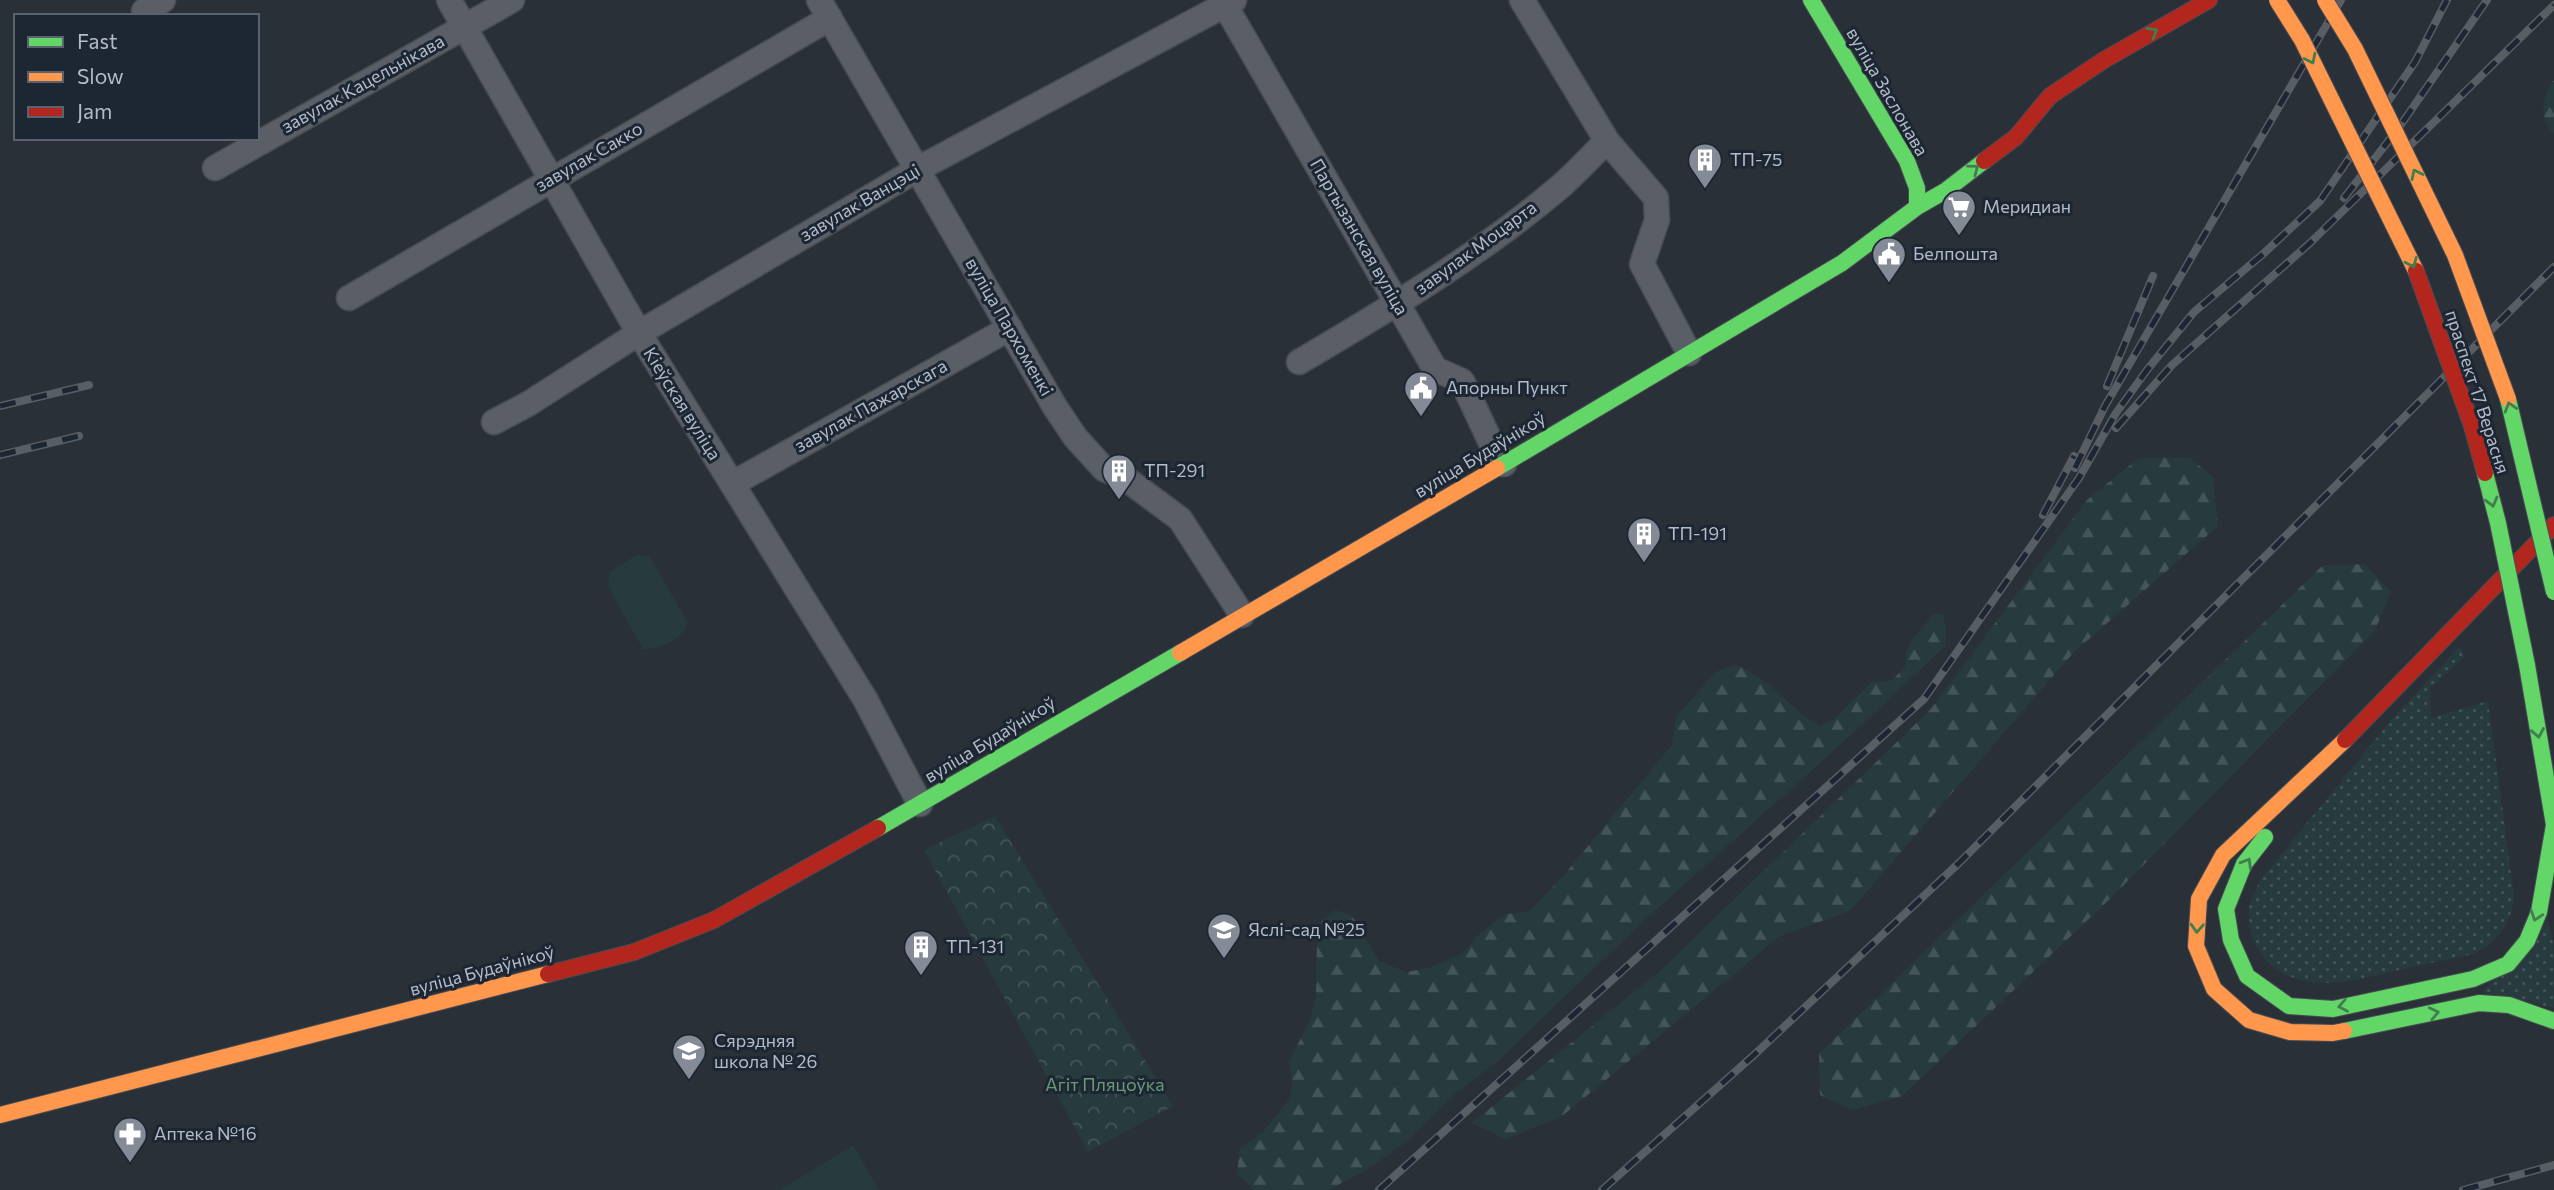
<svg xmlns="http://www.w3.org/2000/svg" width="2554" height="1190" font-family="Commissioner,sans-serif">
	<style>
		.grass { fill: url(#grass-dots) }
		.forest { fill: url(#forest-firs) }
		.park { fill: url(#park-crowns) }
		.garden { fill: #273a3e }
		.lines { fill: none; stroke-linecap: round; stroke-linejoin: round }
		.street-casing { stroke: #484c53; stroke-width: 27 }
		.fast-casing { stroke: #484c53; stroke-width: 18 }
		.slow-casing { stroke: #484c53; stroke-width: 18 }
		.jam-casing { stroke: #484c53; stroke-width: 18 }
		.street { stroke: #5a5e66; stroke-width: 24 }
		.fast { stroke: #63d668; stroke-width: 16 }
		.slow { stroke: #ff974d; stroke-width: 16 }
		.jam { stroke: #b3261e; stroke-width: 16 }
		.rail-casing { stroke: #595d64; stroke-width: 8 }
		.rail { stroke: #1d2633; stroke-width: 5; stroke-dasharray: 16; stroke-linecap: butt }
		.fast-bridge-casing { stroke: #484c55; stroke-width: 18; stroke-linecap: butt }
		.slow-bridge-casing { stroke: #484c55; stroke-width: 18; stroke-linecap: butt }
		.jam-bridge-casing { stroke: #484c55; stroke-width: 18; stroke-linecap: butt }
		.fast-bridge { stroke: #63d668; stroke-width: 16 }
		.slow-bridge { stroke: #ff974d; stroke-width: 16 }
		.jam-bridge { stroke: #b3261e; stroke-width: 16 }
		.oneway { stroke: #407e4e }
		.labels { text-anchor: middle; stroke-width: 6; stroke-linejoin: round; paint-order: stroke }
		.street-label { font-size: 18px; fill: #b4bcc9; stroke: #1d2633 }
		.poi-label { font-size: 18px; fill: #b4bcc9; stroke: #1d2633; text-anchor: start }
		.park-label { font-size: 18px; fill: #6b9a76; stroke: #1d2633 }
	</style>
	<defs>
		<pattern id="grass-dots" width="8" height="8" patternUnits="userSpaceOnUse" patternTransform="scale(1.75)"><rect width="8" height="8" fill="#273a3e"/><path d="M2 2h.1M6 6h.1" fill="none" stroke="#445559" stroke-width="1.8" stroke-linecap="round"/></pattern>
		<pattern id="forest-firs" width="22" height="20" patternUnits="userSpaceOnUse" patternTransform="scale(1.75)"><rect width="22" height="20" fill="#273a3e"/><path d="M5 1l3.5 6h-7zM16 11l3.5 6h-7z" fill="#445559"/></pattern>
		<pattern id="park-crowns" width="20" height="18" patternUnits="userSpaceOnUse" patternTransform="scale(1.75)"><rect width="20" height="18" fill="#273a3e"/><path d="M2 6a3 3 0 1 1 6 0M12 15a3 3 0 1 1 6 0" fill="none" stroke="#445559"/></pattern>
	</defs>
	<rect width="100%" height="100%" fill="#2a3038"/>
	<!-- grass -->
	<path class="grass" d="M2460 646 2465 657 2430 688 2431 718 2488 701 2514 896C2512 918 2503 936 2483 949 2472 957 2432 962 2416 966 2389 972 2349 984 2322 983 2278 982 2247 954 2249 909 2250 900 2257 888 2261 879L2393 718Z
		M2548 920 2554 947V1008L2482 992Z"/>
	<!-- forest -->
	<path class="forest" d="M2554 80V133L2550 132C2540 111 2541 100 2554 80Z
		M2189 457 2213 477 2218 526 2073 653 1850 911 1780 936 1561 1117 1505 1139 1472 1123 1661 970 1930 710 2088 499 2139 458Z
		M2365 564 2391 592 2375 630 2111 898 1902 1096 1852 1110 1820 1095 1819 1054 2322 566Z
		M1934 614H1942L1946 627 1945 646 1851 735 1638 926 1499 1060 1456 1093 1402 1145 1363 1172 1328 1190H1254L1237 1173 1240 1149 1263 1132 1291 1097 1292 1082 1289 1061 1310 1021 1316 996 1317 940 1321 922 1335 910 1352 916 1379 961 1406 972 1429 968 1462 954 1477 936 1506 914 1530 911 1564 875 1672 745 1676 717 1715 672 1735 665C1771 678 1787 708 1820 726L1833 720 1872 682 1892 680 1905 667 1906 653 1912 639Z"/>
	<!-- park -->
	<path class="park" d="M995 816 1173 1106 1088 1152 924 850Z"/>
	<!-- garden -->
	<path class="garden" d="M636 555 650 557 688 623C683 639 659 650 643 649L608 586 610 572Z
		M853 1145 879 1190H780Z"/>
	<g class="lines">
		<!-- street casing -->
		<g class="street-casing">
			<path id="street" d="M449 0 639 333 865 699 920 804
				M819 0 1055 407 1075 437 1104 469 1125 478 1180 519 1242 615
				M1222 0 1435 369 1462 381 1492 445 1504 464
				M1522 0 1607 141 1656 198 1657 220 1642 264 1689 353
				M144 11 163 0
				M215 168 512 0
				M349 298 830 18
				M1299 362C1389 309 1481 254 1561 186 1577 172 1591 156 1607 141
				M494 422 528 404 639 333 918 169 1234 0
				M732 484 1010 328"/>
		</g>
		<!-- fast casing -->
		<g class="fast-casing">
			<path id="fast" d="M1811 0 1907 161 1917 188V207
				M1497 468 1842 263 1917 207 1945 191 1984 161
				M2527 665 2554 825
				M878 828 1180 653
				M2265 837 2244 864 2226 909 2231 940 2247 976 2289 1006 2333 1009 2473 979 2508 964 2527 941 2539 912 2554 825
				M2344 1031 2479 1003 2509 1005 2554 1021"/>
		</g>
		<!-- slow casing -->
		<g class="slow-casing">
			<path id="slow" d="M1180 653 1497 468
				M2344 1031 2333 1033 2290 1032 2249 1020 2214 989 2196 946 2199 899 2223 855 2345 740
				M0 1115 548 974"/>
		</g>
		<!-- jam casing -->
		<g class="jam-casing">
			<path id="jam" d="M1984 161 2016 137 2050 96 2104 60 2209 0
				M2345 740 2554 525
				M548 974 634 952 714 920 878 828"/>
		</g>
		<!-- street -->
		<use href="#street" class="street"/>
		<!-- fast -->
		<use href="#fast" class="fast"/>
		<!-- slow -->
		<use href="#slow" class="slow"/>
		<!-- jam -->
		<use href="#jam" class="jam"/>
		<!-- rail casing -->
		<g class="rail-casing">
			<path id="rail" d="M2344 198 2400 126 2487 0
				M2107 386 2153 276
				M0 406 89 385
				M2116 428 2172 365 2310 243 2554 5
				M0 455 79 436
				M2075 468 2105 406 2341 0
				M2043 515 2074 456
				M1379 1190 1924 699 2079 478 2116 413 2147 370 2194 312 2262 255 2320 201 2415 62 2447 0
				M1602 1190 1754 1055 1960 862 2554 267
				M2463 1190 2554 1165"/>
		</g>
		<!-- rail -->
		<use href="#rail" class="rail"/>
		<!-- fast-bridge casing -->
		<g class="fast-bridge-casing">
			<path id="fast-bridge" d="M2508 399 2554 592
				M2485 473 2498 523 2527 665"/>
		</g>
		<!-- slow-bridge casing -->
		<g class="slow-bridge-casing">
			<path id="slow-bridge" d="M2277 0 2302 40 2416 271
				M2325 0 2355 49 2455 255 2508 399"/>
		</g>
		<!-- jam-bridge casing -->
		<g class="jam-bridge-casing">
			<path id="jam-bridge" d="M2416 271 2472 426 2485 473"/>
		</g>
		<!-- fast-bridge -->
		<use href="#fast-bridge" class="fast-bridge"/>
		<!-- slow-bridge -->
		<use href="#slow-bridge" class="slow-bridge"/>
		<!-- jam-bridge -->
		<use href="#jam-bridge" class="jam-bridge"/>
	</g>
	<!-- one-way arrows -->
	<defs><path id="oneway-chevron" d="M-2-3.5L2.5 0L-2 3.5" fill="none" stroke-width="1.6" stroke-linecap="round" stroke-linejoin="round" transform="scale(1.75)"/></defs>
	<g class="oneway">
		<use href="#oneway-chevron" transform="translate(2153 32) rotate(-30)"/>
		<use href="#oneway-chevron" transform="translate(2311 59) rotate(64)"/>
		<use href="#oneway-chevron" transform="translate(1974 169) rotate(-37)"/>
		<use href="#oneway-chevron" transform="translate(2416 174) rotate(-116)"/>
		<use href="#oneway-chevron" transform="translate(2412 263) rotate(66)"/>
		<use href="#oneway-chevron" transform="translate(2510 407) rotate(-107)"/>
		<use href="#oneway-chevron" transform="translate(2492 502) rotate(75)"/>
		<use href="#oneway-chevron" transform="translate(2538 733) rotate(80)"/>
		<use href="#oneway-chevron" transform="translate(2247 863) rotate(-59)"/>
		<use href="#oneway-chevron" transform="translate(2536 916) rotate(109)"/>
		<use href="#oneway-chevron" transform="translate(2197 928) rotate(93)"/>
		<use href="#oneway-chevron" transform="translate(2343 1006) rotate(169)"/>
		<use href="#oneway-chevron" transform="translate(2434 1013) rotate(-12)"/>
	</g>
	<!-- icons -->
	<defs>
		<g id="building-pin" transform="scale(1.75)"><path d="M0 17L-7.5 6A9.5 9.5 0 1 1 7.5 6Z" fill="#848b96" stroke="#1d2633"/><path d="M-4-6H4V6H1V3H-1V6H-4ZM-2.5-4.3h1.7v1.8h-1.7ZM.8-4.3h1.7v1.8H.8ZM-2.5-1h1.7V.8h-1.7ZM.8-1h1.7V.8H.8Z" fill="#fff"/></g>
		<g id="supermarket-pin" transform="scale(1.75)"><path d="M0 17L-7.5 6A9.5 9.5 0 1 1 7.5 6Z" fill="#848b96" stroke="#1d2633"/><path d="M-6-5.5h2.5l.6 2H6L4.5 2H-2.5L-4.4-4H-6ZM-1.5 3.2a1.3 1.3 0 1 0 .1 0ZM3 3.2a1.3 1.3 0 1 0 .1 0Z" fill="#fff"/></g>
		<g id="civic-pin" transform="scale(1.75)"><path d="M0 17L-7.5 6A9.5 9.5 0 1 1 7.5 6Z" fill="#848b96" stroke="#1d2633"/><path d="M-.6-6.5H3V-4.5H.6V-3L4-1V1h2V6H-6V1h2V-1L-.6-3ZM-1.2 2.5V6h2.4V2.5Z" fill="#fff"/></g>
		<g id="school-pin" transform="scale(1.75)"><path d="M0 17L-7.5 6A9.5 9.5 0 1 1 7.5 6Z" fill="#848b96" stroke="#1d2633"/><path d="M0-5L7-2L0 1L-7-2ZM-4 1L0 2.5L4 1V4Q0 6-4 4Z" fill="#fff"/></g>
		<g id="pharmacy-pin" transform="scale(1.75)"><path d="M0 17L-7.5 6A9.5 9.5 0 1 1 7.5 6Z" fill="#848b96" stroke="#1d2633"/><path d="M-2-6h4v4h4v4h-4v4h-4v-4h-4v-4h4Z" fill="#fff"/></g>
	</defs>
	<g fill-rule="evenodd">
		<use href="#building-pin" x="1705" y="160"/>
		<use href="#supermarket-pin" x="1959" y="207"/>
		<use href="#civic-pin" x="1889" y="254"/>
		<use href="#civic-pin" x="1421" y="388"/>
		<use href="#building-pin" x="1119" y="471"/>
		<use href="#building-pin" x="1644" y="534"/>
		<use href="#school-pin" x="1224" y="930"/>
		<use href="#building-pin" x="921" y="947"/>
		<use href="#school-pin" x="689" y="1051"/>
		<use href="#pharmacy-pin" x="130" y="1134"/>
	</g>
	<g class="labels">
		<!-- street labels -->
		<g class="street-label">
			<text transform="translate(363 84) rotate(-29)" y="6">завулак Кацельнікава</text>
			<text transform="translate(1887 92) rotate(60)" y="6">вуліца Заслонава</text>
			<text transform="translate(589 157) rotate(-30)" y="6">завулак Сакко</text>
			<text transform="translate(860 203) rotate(-30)" y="6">завулак Ванцэці</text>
			<text transform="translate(1359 237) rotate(60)" y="6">Партызанская вуліца</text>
			<text transform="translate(1476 248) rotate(-36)" y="6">завулак Моцарта</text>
			<text transform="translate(1009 327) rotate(60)" y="6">вуліца Пархоменкі</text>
			<text transform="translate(2477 392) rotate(72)" y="6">праспект 17 Верасня</text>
			<text transform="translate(682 404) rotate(58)" y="6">Кіеўская вуліца</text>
			<text transform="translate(871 406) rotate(-29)" y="6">завулак Пажарскага</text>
			<text transform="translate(1480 455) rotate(-31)" y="6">вуліца Будаўнікоў</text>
			<text transform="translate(990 740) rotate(-31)" y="6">вуліца Будаўнікоў</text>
			<text transform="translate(482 971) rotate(-15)" y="6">вуліца Будаўнікоў</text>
		</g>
		<!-- poi labels -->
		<g class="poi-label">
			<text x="1730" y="166">ТП-75</text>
			<text x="1983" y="213">Меридиан</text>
			<text x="1913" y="260">Белпошта</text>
			<text x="1446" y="394">Апорны Пункт</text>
			<text x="1144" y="477">ТП-291</text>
			<text x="1668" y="540">ТП-191</text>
			<text x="1248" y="936">Яслі-сад №25</text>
			<text x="946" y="953">ТП-131</text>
			<text x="714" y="1047">Сярэдняя<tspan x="714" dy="21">школа № 26</tspan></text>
			<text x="154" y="1140">Аптека №16</text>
		</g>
		<!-- park labels -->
		<g class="park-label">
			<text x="1105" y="1091">Агіт Пляцоўка</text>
		</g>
	</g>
	<!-- legend -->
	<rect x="14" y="14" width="245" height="126" fill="#1d2633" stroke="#59626f" stroke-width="2"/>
	<rect x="28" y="37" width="35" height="10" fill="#63d668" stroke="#59626f" stroke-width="2"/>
	<text x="77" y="49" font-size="21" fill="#b4bcc9">Fast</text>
	<rect x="28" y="72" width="35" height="10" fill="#ff974d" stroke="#59626f" stroke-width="2"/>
	<text x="77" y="84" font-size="21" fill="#b4bcc9">Slow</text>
	<rect x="28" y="107" width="35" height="10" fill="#b3261e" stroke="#59626f" stroke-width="2"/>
	<text x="77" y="119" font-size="21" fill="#b4bcc9">Jam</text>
</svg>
